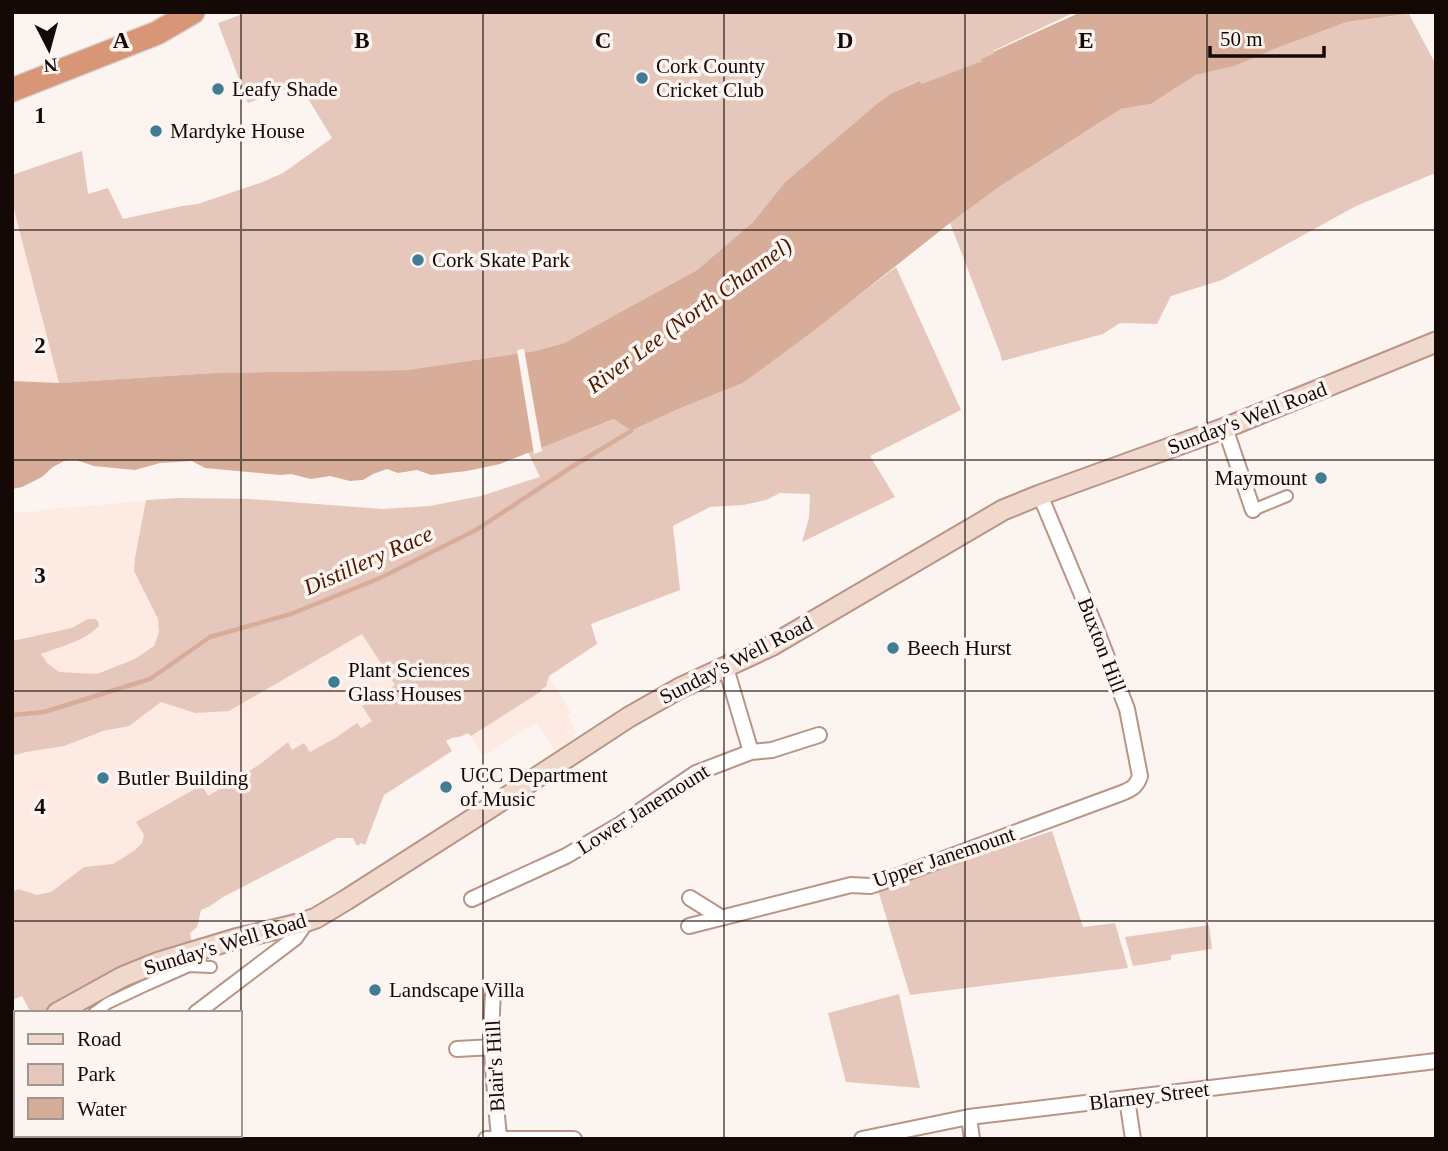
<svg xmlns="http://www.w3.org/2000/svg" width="1448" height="1151" font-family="Georgia,serif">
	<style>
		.built { fill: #fdeae2 }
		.green { fill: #e5c8bb }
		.water { fill: #d7ad9a }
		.pier { fill: #fbf4f0 }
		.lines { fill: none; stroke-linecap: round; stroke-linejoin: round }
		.stream { stroke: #d7ad9a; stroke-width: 4.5 }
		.pedestrian-casing { stroke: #b89687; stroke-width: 14 }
		.minor-casing { stroke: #b89687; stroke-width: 18 }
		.secondary-casing { stroke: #b89687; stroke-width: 23 }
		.trunk-casing { stroke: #d5d3d2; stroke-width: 26 }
		.pedestrian { stroke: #fff; stroke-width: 10 }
		.minor { stroke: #fff; stroke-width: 14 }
		.secondary { stroke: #f1d8cc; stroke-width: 19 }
		.trunk { stroke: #d89677; stroke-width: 23 }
		.grid { fill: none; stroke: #140904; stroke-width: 2; stroke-opacity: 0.55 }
		.poi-dot { fill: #407c93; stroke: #fbf4f0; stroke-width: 2.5 }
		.labels { text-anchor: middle; stroke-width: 7; stroke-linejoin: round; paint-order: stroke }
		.poi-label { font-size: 21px; fill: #140904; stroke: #fbf4f0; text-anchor: start }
		.street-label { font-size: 21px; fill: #140904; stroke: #fbf4f0 }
		.water-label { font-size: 23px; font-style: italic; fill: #4d1a00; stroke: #fbf4f0 }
		.grid-label { font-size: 23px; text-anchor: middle; font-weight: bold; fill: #140904; stroke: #fbf4f0; stroke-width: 7; stroke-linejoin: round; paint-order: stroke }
	</style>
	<rect width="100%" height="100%" fill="#fbf4f0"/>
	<!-- built -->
	<path class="built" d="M12 202 16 216 59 383 12 381Z
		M540 477 597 644 549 676 571 713 567 716 577 732 573 735 577 742 557 755 537 722 483 756 468 733 460 738H451L446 741 452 751 384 795 365 845 361 843 357 846 353 838H337L223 897 210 906 201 910 197 927 190 933 192 943 60 1001 43 1013H31L22 996 12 1000V513L32 512 51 509 179 498 251 499 382 509 430 506 481 496 534 478Z"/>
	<!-- green -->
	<path class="green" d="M248 12H1075L993 51V54L982 59V61L921 85 918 81 892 93 879 102 785 182 753 222 697 270 564 343 535 351 408 370 213 373 59 383 12 202V175L82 151 88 194 108 188 123 219 182 206 198 204 260 183 283 173 332 138 299 84 248 103 218 23Z
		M1409 14 1436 65V178L1433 174 1356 206 1222 280 1171 296 1157 324 1120 323 1103 334 1002 361 1000 353 950 223 999 187 1121 109 1151 104 1196 75 1235 66 1272 50 1347 22Z
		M896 267 961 410 870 456 895 497 802 542 809 518 810 494 780 493 766 500 743 505 710 507 673 526 680 590 591 624 597 644 549 676 546 687 543 688 540 692 471 736 468 733C460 738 453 736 446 741L452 751 384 795 365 845 361 843 357 846 353 838H337L223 897 210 906 201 910 197 927 190 933 192 943 60 1001 43 1013H31L22 996 12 1000V892L18 889 37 895 51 892 84 867 113 864 134 851 142 843 144 835 136 822 202 785 208 796 259 765 288 742 292 750 304 743 310 752 337 737 357 723 361 728 372 721 362 706 395 685 362 634 229 711 195 713 161 702 129 726 103 731 64 746 26 752 12 756V641L72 628 88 619H95L98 621 99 626C83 642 61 646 41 654L47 663 59 672 97 674 135 659 154 646 159 632 158 619 134 571 135 558 146 500 179 498 251 499 382 509 430 506 481 496 540 477 528 452 615 419 631 431 676 410 743 383Z
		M1052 831 1083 927 1115 923 1128 968 910 995 878 890Z
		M1209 925 1212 949 1171 955V960L1133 966 1125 937Z
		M899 994 920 1088 846 1082 828 1013Z"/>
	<!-- water -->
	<path class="water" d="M1081 12H1422L1347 22 1272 50 1235 66 1196 75 1151 104 1121 109 999 187 950 223 816 329 743 383 676 410 631 431 614 419 500 464 467 471 431 475 417 470 398 473 387 469 373 474 363 480 350 481 330 476 311 479 291 474 280 475 205 468 192 461 160 463 135 470 94 466 76 460 64 461 53 467 42 477 22 487 12 489V381L59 383 213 373 407 370 535 351 564 343 697 270 753 222 785 182 879 102 892 93 919 81 922 84 982 61 981 59 993 54V52Z"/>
	<!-- pier -->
	<path class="pier" d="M524 349 542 451 534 454 517 350Z"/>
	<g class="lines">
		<!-- stream -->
		<path class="stream" d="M12 715 44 712 150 679 210 637 291 614 380 578 476 530 570 468 631 431 632 425"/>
		<!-- pedestrian casing -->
		<g class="pedestrian-casing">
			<path id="pedestrian" d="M1253 510 1287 496
				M94 1013 108 1003 142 987 189 966 211 967"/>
		</g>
		<!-- minor casing -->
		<g class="minor-casing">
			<path id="minor" d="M1225 428 1253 510
				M726 668 751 752
				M690 898 722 918
				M472 899 566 856 621 824 696 773 751 752 772 750 819 735
				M689 926 851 885 870 886 876 884 1122 793C1132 789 1137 786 1140 776L1127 709 1095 626 1040 495
				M493 995C489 1042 495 1091 499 1138
				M196 1013 295 938 302 928V923
				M457 1049 493 1047
				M1127 1099 1133 1139
				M969 1117 972 1139
				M63 1139 65 1135
				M486 1139H574
				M862 1139 969 1117 1436 1061"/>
		</g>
		<!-- secondary casing -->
		<g class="secondary-casing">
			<path id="secondary" d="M57 1013 122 977 159 962 235 939 302 923 316 918 346 900 493 806 629 717 680 688 771 646 1003 510 1040 495 1225 428 1436 342
				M12 1041 16 1039"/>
		</g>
		<!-- trunk casing -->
		<g class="trunk-casing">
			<path id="trunk" d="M12 90 157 33 193 12"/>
		</g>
		<!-- pedestrian -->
		<use href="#pedestrian" class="pedestrian"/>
		<!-- minor -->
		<use href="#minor" class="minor"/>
		<!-- secondary -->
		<use href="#secondary" class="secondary"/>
		<!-- trunk -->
		<use href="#trunk" class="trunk"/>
	</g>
	<!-- grid -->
	<path class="grid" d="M241 12V1139M483 12V1139M724 12V1139M965 12V1139M1207 12V1139M12 230H1436M12 460H1436M12 691H1436M12 921H1436"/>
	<!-- markers -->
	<g class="poi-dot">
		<circle cx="642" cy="78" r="7"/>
		<circle cx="218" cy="89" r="7"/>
		<circle cx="156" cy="131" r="7"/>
		<circle cx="418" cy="260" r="7"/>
		<circle cx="1321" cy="478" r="7"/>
		<circle cx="893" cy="648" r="7"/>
		<circle cx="334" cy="682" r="7"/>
		<circle cx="103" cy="778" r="7"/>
		<circle cx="446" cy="787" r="7"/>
		<circle cx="375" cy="990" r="7"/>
	</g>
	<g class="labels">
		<!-- poi labels -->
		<g class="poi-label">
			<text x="656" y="73">Cork County<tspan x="656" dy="24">Cricket Club</tspan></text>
			<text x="232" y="96">Leafy Shade</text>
			<text x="170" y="138">Mardyke House</text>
			<text x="432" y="267">Cork Skate Park</text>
			<text x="1307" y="485" text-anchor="end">Maymount</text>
			<text x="907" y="655">Beech Hurst</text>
			<text x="348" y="677">Plant Sciences<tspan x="348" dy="24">Glass Houses</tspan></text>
			<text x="460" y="782">UCC Department<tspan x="460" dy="24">of Music</tspan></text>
			<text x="117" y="785">Butler Building</text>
			<text x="389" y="997">Landscape Villa</text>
		</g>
		<!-- street labels -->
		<g class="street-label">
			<text transform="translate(1247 418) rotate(-21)" y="7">Sunday's Well Road</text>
			<text transform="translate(1102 645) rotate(69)" y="7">Buxton Hill</text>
			<text transform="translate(736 660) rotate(-27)" y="7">Sunday's Well Road</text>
			<text transform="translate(643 809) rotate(-32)" y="7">Lower Janemount</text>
			<text transform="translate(944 857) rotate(-19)" y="7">Upper Janemount</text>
			<text transform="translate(225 944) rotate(-17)" y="7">Sunday's Well Road</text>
			<text transform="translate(495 1066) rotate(-93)" y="7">Blair's Hill</text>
			<text transform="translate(1149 1096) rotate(-7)" y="7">Blarney Street</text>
		</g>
		<!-- water labels -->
		<g class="water-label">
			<text transform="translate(689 315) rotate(-36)" y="8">River Lee (North Channel)</text>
			<text transform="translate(368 560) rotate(-24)" y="8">Distillery Race</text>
		</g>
	</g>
	<g class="grid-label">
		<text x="121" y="48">A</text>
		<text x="362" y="48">B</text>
		<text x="603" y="48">C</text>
		<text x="845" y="48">D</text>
		<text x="1086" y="48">E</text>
		<text x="40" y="123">1</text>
		<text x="40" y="353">2</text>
		<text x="40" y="583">3</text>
		<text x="40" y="814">4</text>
	</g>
	<!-- border -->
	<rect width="1448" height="1151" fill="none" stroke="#140904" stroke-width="28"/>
	<!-- legend -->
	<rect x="14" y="1011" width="228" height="126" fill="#fbf4f0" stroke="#9f9692" stroke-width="2"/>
	<rect x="28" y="1034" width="35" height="10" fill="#f1d8cc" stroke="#9f9692" stroke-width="2"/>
	<text x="77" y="1046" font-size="21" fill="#140904">Road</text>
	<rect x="28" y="1064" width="35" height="21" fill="#e5c8bb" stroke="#9f9692" stroke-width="2"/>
	<text x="77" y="1081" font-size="21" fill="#140904">Park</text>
	<rect x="28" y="1098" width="35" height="21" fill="#d7ad9a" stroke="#9f9692" stroke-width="2"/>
	<text x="77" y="1116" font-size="21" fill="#140904">Water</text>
	<!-- north arrow -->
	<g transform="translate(49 49) rotate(174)" stroke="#fbf4f0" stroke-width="5" paint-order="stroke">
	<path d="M0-5L12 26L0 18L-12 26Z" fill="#140904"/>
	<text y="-10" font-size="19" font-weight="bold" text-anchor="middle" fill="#140904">N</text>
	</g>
	<!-- scale -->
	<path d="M1210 46v10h114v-10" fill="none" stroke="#140904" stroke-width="3.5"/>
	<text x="1220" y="46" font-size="21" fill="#140904" stroke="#fbf4f0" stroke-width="5" paint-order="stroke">50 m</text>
</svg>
